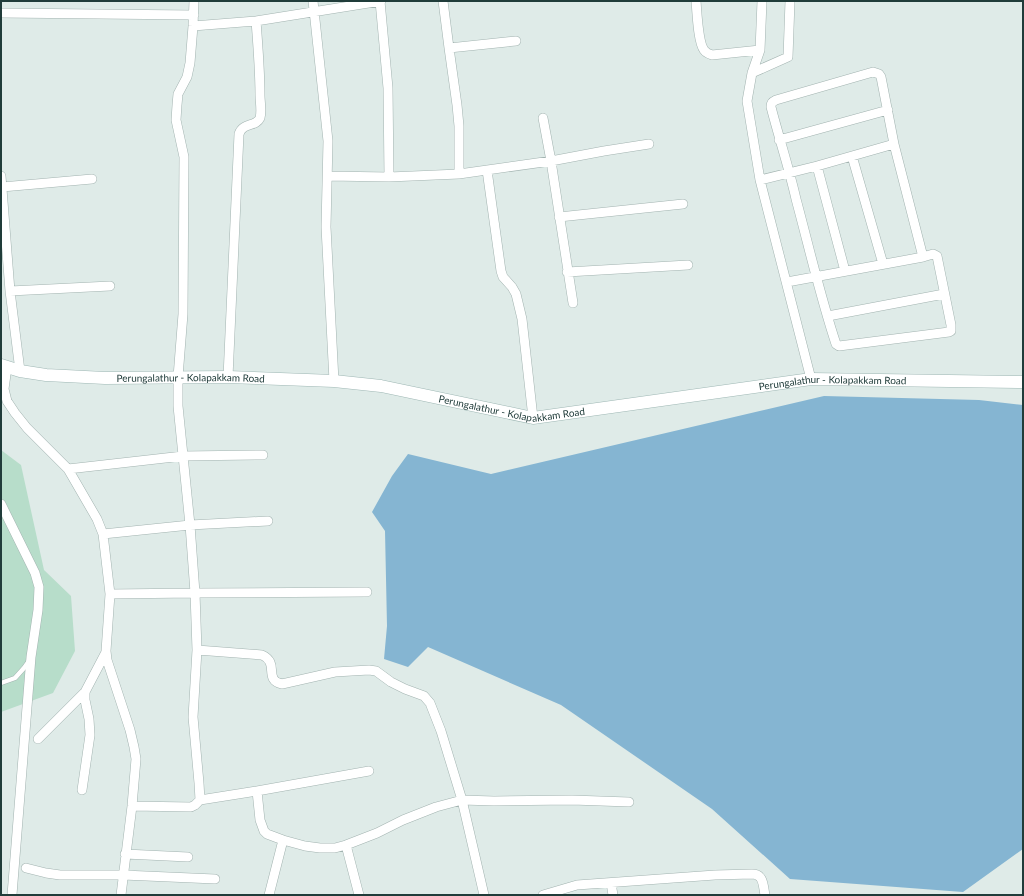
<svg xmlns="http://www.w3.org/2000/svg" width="1024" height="896" font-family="Lato,sans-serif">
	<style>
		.green { fill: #b7ddca }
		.water { fill: #85b5d2 }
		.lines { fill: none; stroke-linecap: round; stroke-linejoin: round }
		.service-casing { stroke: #a2b3b0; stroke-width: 5.5 }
		.minor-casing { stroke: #a2b3b0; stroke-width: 10 }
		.secondary-casing { stroke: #9eb7b4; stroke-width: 13 }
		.service { stroke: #fff; stroke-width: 4.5 }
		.minor { stroke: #fff; stroke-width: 9 }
		.secondary { stroke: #fff; stroke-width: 12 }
		.labels { text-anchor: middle; stroke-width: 3; stroke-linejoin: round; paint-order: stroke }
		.street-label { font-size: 10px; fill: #203c3a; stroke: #f0f8f5 }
	</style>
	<rect width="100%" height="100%" fill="#dfebe8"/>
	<!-- green -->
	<path class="green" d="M1 450 21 465 44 570 71 596 75 651 53 693 1 712Z"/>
	<!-- water -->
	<path class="water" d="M824 396 979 400 1023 405V849L963 892 790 879 712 809 561 705 428 647 408 667 384 659 387 626 385 531 372 512 392 476 408 454 491 474Z"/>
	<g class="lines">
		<!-- service casing -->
		<g class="service-casing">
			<path id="service" d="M1 683 15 678 24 668 29 661"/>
		</g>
		<!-- minor casing -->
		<g class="minor-casing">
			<path id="minor" d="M313 1 328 141 326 227 334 381
				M380 1 388 88 389 177
				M443 1 449 48 457 105 459 126V174
				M696 1C697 12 698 42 704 50 706 53 709 54 712 55L760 50
				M762 1 760 50 752 73 747 101 760 180 811 379
				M1 13 194 15
				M193 26 256 21 381 1
				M449 48 516 41
				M752 73 788 57 790 1
				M543 118 551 161 573 303
				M779 140 888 110
				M894 144 881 77 879 74 873 72 776 100C772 102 771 103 771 107 779 138 789 168 796 199 809 247 820 296 836 344L839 346 949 332 951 331V325L937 256 933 254 923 257
				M852 156 883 264
				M817 166 845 271
				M487 170 501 271 503 277 512 287 516 294 522 319 533 418
				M1 176 10 291 20 371
				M328 176 389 177 459 174 551 161 604 151 649 144
				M760 180 817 166 894 144 923 257 787 282
				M2 187 92 179
				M559 217 683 204
				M567 272 688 265
				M10 291 110 286
				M828 316 944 294
				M7 367 4 389 7 401 15 413 27 428 68 469 97 519 103 534 110 594 106 651 107 660 130 730 134 747 136 759 132 806 121 895
				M228 377 239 134C243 122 256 127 260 118 262 111 260 102 260 96 260 71 258 46 256 21
				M68 469 183 456 263 455
				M1 504 35 573 39 587 38 610 31 657 12 895
				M103 534 190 525 268 521
				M110 594 195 593 367 592
				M197 650 262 655C280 663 263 680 282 684L335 672 369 670 376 671 391 682 405 689 424 696 430 703 441 731 462 800 484 895
				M38 739 85 692
				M82 790 90 735 89 719 85 700V692L106 652
				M257 791 260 820 264 831 267 834 283 840 305 846 320 848H335L346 845 377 833 403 820 436 807 462 800 494 801 572 800 629 802
				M200 800 257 791 369 771
				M132 806 191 807 195 805 200 800 199 783 193 717 197 650 195 593 190 525 178 406V377L183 314 184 157 176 120 177 105 178 94 187 77 190 63 193 26 194 1
				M346 845 359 895
				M125 854 188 857
				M26 868 46 873 60 875H123L215 879
				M611 883 613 895
				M269 895 283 840
				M543 895 577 885 715 875 752 874C764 874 763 886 765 895"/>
		</g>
		<!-- secondary casing -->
		<g class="secondary-casing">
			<g id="secondary">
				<path id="s1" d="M1 365 20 371 46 375 105 378 228 377 334 381 381 386 533 418 811 379 1023 382"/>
			</g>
		</g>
		<!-- service -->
		<use href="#service" class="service"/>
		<!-- minor -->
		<use href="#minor" class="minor"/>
		<!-- secondary -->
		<use href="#secondary" class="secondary"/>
	</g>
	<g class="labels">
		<!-- street labels -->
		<g class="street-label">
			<text dy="4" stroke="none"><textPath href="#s1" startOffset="191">Perungalathur - Kolapakkam Road</textPath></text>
			<text dy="4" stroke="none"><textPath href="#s1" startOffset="839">Perungalathur - Kolapakkam Road</textPath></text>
			<text dy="4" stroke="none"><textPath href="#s1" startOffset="515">Perungalathur - Kolapakkam Road</textPath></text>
		</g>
	</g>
	<!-- border -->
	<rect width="1024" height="896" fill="none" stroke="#203c3a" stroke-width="4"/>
</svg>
